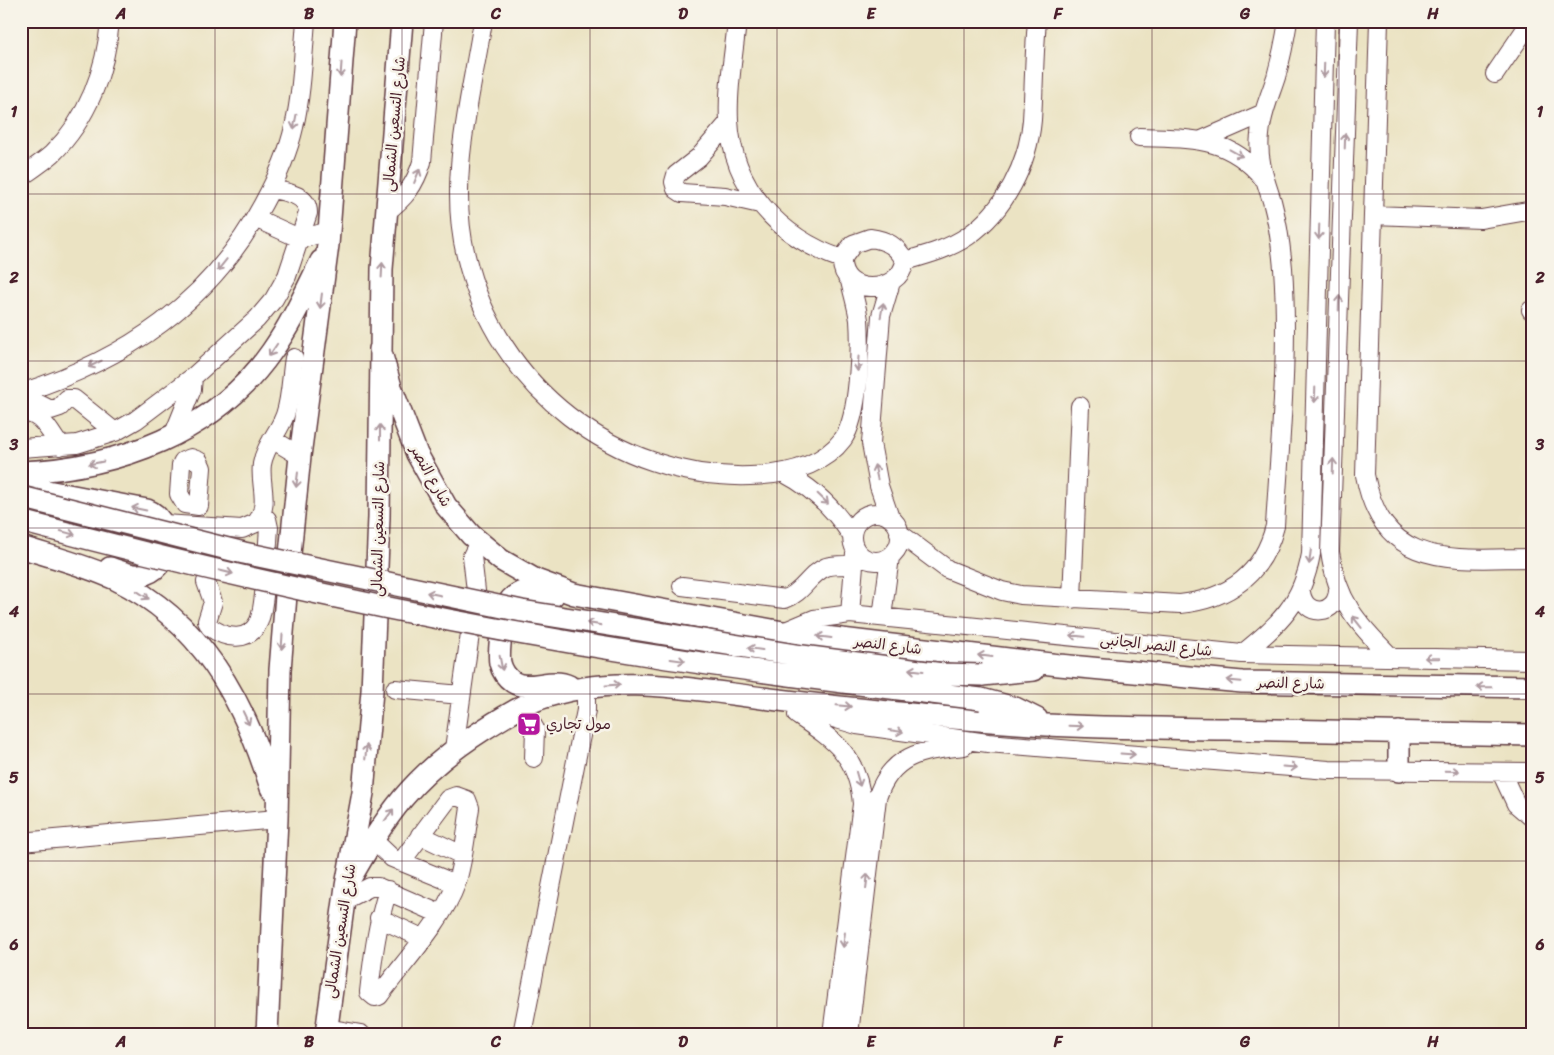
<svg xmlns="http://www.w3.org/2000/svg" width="1554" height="1055" font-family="Sriracha,'Playpen Sans Arabic',sans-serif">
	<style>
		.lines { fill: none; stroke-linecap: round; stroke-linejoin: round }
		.minor-casing { stroke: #623c42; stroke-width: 20 }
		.major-casing { stroke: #623c42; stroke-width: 24 }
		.minor { stroke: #fff; stroke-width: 18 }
		.major { stroke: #fff; stroke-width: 21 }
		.major-bridge-casing { stroke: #623c42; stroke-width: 24; stroke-linecap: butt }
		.major-bridge { stroke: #fff; stroke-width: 21 }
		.oneway { stroke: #ae9aa0 }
		.grid { fill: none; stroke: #4a1f2b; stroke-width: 1; stroke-opacity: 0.55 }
		.labels { text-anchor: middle; stroke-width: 5; stroke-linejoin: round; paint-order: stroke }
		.street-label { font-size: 15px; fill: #4a1f2b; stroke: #f7f3e8 }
		.poi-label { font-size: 15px; fill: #4a1f2b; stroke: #f7f3e8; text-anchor: start }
		.neatline { fill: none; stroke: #4a1f2b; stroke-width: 2 }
		.grid-label { font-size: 16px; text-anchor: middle; font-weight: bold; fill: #4a1f2b }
	</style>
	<rect width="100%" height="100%" fill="#f7f3e8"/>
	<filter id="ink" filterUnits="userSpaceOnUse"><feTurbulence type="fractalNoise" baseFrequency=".02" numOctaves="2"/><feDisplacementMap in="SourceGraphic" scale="10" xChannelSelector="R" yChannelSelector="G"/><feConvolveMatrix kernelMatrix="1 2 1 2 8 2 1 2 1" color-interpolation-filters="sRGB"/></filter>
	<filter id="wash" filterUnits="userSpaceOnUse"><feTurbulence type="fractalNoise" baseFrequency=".0096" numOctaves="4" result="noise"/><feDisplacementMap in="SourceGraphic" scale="20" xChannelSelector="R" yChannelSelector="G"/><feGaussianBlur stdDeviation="1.12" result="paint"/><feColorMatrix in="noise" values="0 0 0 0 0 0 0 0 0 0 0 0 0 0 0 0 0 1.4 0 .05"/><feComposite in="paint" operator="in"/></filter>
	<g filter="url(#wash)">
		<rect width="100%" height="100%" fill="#ebe3c3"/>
	</g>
	<g filter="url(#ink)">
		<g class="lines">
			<!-- minor casing -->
			<g class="minor-casing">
				<path id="minor" d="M483 21C471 98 447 179 466 256 496 386 616 480 750 476 783 475 822 467 843 439 859 417 861 348 859 320 857 307 853 294 850 281
					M737 21C734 54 727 88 729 120 732 188 780 238 842 259
					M1349 21 1330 552C1337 601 1357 623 1391 657
					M1379 21 1365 475C1383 572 1456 558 1533 558
					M1495 74 1531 21
					M729 122 699 157 676 175 674 182 676 189 682 193 725 196 760 204
					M1139 137C1189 139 1228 135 1263 178
					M1202 140 1264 113
					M21 177C31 170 43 162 52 154 88 119 106 70 110 21
					M386 212C405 198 415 185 422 162L434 21
					M1373 215 1481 219 1533 210
					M255 218 301 239 329 231
					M870 238C887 240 897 246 905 261 900 295 840 297 842 259L853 244Z
					M905 261C926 255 949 249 968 236 1005 210 1028 164 1032 120 1034 87 1034 54 1037 21
					M1531 310 1533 311
					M21 393C126 359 210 303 263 204 276 180 288 154 294 127 302 93 303 56 306 21
					M21 395 51 410 60 407 67 399H74L115 432
					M21 414C39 408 51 434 60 446
					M173 436 192 389 193 377
					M272 439 300 456
					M21 448 77 444 115 432 136 420 193 377 257 319 274 299 287 276 308 213C308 194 285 192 271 189
					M191 458 199 461 202 468 199 506 185 504 179 494 181 465 183 461Z
					M784 473C813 488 834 508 852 536
					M852 537a24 24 0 1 1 48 0a24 24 0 1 1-48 0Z
					M890 518 879 486 871 443 881 316 891 282
					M164 524 242 529 256 523C271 504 259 485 262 464 265 446 279 432 285 415 291 398 291 376 294 358
					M899 533 947 569 1002 591 1021 595 1180 604C1229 599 1263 574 1275 526 1280 440 1289 354 1283 268 1281 246 1278 223 1272 201 1265 179 1257 159 1260 135 1261 115 1270 96 1276 77 1281 59 1285 40 1288 21
					M206 582 213 602 207 621 210 627C226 639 249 643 259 621 266 603 267 550 269 528L267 519 262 515
					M682 586 785 599C803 593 809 574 826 567 834 564 845 565 854 565
					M1301 592C1304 618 1338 616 1338 589
					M1072 599 1080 406
					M850 614 855 553
					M882 617 890 557
					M783 632 814 619 850 614 1242 654 1533 660
					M1242 654C1280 623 1302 604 1311 554L1325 21
					M395 689 461 695
					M522 707 535 729 534 758
					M796 707 857 725 988 743 1061 749 1329 770 1533 772
					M797 715C834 740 858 755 862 804L832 1034
					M454 749 476 591 472 556 479 542
					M1501 772 1516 804 1530 816H1533
					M420 835 462 855
					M373 840 392 858 456 884
					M21 842 277 819
					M388 890C377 924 373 957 369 992L375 997 379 996C403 963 443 921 456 884 464 860 466 832 470 808L467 800 456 796 448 799 401 862
					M343 901 370 887H378L440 914
					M379 918 422 938
					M326 1028 361 1034
					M522 1034 586 710V688
					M849 1034 877 798C892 753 922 751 964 746"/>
			</g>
			<!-- major casing -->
			<g class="major-casing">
				<path id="major" d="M380 349 391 387 417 454 446 506 471 535 501 560 536 580 574 594 783 632 1059 665 1242 682 1533 687
					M21 472C118 468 215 433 272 351 292 323 306 291 321 261
					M21 486 147 510C175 521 172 571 140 575 131 576 119 571 110 568
					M21 547C52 557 85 565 115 579 201 621 244 700 271 788
					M553 596 525 591C518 593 513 596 509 602 503 610 498 652 500 663 502 671 506 677 513 682 529 692 551 677 569 686
					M982 675 1034 670
					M981 699 1015 708 1037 719
					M1399 771V732
					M346 886C387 814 411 776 483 730 500 719 519 707 539 699 617 671 699 691 779 700 868 711 958 719 1047 725 1106 728 1166 728 1226 729 1328 731 1430 733 1533 735
					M267 1034 277 819 280 670 287 583 300 456 328 245 345 21
					M326 1034 346 886 363 793 372 691 379 517 382 269 402 21"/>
			</g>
			<!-- minor -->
			<use href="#minor" class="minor"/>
			<!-- major -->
			<use href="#major" class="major"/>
			<!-- major-bridge casing -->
			<g class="major-bridge-casing">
				<path id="major-bridge" d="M21 497 244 553 522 611 802 656 943 674 982 675
					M21 521C230 577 441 623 655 656 763 673 872 686 981 699"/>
			</g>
			<!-- major-bridge -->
			<use href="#major-bridge" class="major-bridge"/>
		</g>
		<!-- one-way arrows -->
		<defs><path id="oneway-shaft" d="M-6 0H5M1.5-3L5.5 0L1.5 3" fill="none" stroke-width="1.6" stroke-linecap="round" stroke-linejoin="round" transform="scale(1.25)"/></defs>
		<g class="oneway">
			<use href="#oneway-shaft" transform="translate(341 70) rotate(94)"/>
			<use href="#oneway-shaft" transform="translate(1324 70) rotate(92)"/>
			<use href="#oneway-shaft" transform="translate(295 122) rotate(101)"/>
			<use href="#oneway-shaft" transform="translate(1345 141) rotate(-88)"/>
			<use href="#oneway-shaft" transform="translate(1236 153) rotate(29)"/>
			<use href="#oneway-shaft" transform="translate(417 176) rotate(-68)"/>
			<use href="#oneway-shaft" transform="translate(1319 232) rotate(92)"/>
			<use href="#oneway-shaft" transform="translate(222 265) rotate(129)"/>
			<use href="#oneway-shaft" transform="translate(382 270) rotate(-87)"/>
			<use href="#oneway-shaft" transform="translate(321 301) rotate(97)"/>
			<use href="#oneway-shaft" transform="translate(1339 303) rotate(-88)"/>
			<use href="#oneway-shaft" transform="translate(882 310) rotate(-79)"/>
			<use href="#oneway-shaft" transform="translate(273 350) rotate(124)"/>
			<use href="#oneway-shaft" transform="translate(95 364) rotate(154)"/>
			<use href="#oneway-shaft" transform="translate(858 364) rotate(94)"/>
			<use href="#oneway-shaft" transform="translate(1315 395) rotate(92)"/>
			<use href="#oneway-shaft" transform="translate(380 432) rotate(-90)"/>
			<use href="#oneway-shaft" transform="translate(96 463) rotate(168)"/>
			<use href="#oneway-shaft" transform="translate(1333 466) rotate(-88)"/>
			<use href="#oneway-shaft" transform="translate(876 472) rotate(-102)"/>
			<use href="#oneway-shaft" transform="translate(297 480) rotate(97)"/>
			<use href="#oneway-shaft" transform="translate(823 499) rotate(44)"/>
			<use href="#oneway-shaft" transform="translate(139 509) rotate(-169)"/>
			<use href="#oneway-shaft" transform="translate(68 533) rotate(15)"/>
			<use href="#oneway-shaft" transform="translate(1310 557) rotate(97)"/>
			<use href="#oneway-shaft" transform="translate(226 572) rotate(14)"/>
			<use href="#oneway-shaft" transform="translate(434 594) rotate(-169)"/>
			<use href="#oneway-shaft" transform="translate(143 595) rotate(34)"/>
			<use href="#oneway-shaft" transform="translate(1357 622) rotate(-128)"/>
			<use href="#oneway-shaft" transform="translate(594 624) rotate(-170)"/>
			<use href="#oneway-shaft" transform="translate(1077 636) rotate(-174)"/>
			<use href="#oneway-shaft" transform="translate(824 637) rotate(-173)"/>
			<use href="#oneway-shaft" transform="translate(282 642) rotate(94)"/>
			<use href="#oneway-shaft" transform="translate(755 649) rotate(-172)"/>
			<use href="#oneway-shaft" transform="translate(985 656) rotate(-173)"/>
			<use href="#oneway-shaft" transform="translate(1432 658) rotate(-179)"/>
			<use href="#oneway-shaft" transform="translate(678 660) rotate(8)"/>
			<use href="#oneway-shaft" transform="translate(501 663) rotate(79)"/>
			<use href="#oneway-shaft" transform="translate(916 670) rotate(-173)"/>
			<use href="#oneway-shaft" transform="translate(1234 681) rotate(-175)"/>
			<use href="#oneway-shaft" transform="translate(613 685) rotate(-4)"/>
			<use href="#oneway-shaft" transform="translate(1484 687) rotate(-179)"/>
			<use href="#oneway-shaft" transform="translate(844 706) rotate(5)"/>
			<use href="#oneway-shaft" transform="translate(246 718) rotate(65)"/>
			<use href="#oneway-shaft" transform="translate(1076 726) rotate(2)"/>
			<use href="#oneway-shaft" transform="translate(896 731) rotate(8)"/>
			<use href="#oneway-shaft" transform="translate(366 752) rotate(-84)"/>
			<use href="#oneway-shaft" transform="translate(1128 754) rotate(4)"/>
			<use href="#oneway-shaft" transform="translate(1290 767) rotate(4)"/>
			<use href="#oneway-shaft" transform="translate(1452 771) rotate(1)"/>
			<use href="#oneway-shaft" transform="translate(858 779) rotate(74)"/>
			<use href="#oneway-shaft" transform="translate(389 815) rotate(-54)"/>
			<use href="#oneway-shaft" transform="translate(867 881) rotate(-83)"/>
			<use href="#oneway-shaft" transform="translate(844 940) rotate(97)"/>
		</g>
	</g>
	<!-- grid -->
	<path class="grid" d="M215 21V1034M402 21V1034M590 21V1034M777 21V1034M964 21V1034M1152 21V1034M1339 21V1034M21 194H1533M21 361H1533M21 528H1533M21 694H1533M21 861H1533"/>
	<!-- icons -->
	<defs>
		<g id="supermarket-square" transform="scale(1.25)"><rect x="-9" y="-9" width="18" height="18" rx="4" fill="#b5179e" stroke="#f7f3e8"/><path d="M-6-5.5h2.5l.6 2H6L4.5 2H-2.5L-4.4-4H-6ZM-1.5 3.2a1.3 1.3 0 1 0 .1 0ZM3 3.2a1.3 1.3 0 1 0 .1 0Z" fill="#fff"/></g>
	</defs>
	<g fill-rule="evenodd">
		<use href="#supermarket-square" x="529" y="724"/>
	</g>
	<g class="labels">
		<!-- street labels -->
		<g class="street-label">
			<text transform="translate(394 124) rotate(-85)" y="5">شارع التسعين الشمالى</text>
			<text transform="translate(431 476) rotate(61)" y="5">شارع النصر</text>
			<text transform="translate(378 529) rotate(-89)" y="5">شارع التسعين الشمالى</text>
			<text transform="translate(888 645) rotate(7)" y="5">شارع النصر</text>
			<text transform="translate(1156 645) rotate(6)" y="5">شارع النصر الجانبى</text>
			<text transform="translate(1291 683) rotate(1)" y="5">شارع النصر</text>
			<text transform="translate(340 931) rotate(-81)" y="5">شارع التسعين الشمالى</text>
		</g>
		<!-- poi labels -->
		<g class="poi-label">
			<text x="546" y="729">مول تجاري</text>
		</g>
	</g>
	<!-- margin -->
	<rect width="1554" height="1055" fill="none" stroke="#f7f3e8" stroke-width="55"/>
	<rect x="28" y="28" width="1498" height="1000" class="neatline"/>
	<g class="grid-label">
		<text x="121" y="19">A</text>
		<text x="309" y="19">B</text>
		<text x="496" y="19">C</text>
		<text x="683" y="19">D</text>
		<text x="871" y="19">E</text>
		<text x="1058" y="19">F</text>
		<text x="1245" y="19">G</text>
		<text x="1433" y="19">H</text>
		<text x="14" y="117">1</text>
		<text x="1540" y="117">1</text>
		<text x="14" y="283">2</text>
		<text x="1540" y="283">2</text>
		<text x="14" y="450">3</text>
		<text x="1540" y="450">3</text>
		<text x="14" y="617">4</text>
		<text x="1540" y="617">4</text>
		<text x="14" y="783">5</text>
		<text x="1540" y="783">5</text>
		<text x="14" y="950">6</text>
		<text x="1540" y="950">6</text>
		<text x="121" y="1047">A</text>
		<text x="309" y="1047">B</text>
		<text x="496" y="1047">C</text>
		<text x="683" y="1047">D</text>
		<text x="871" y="1047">E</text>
		<text x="1058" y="1047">F</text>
		<text x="1245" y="1047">G</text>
		<text x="1433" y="1047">H</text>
	</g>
</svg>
